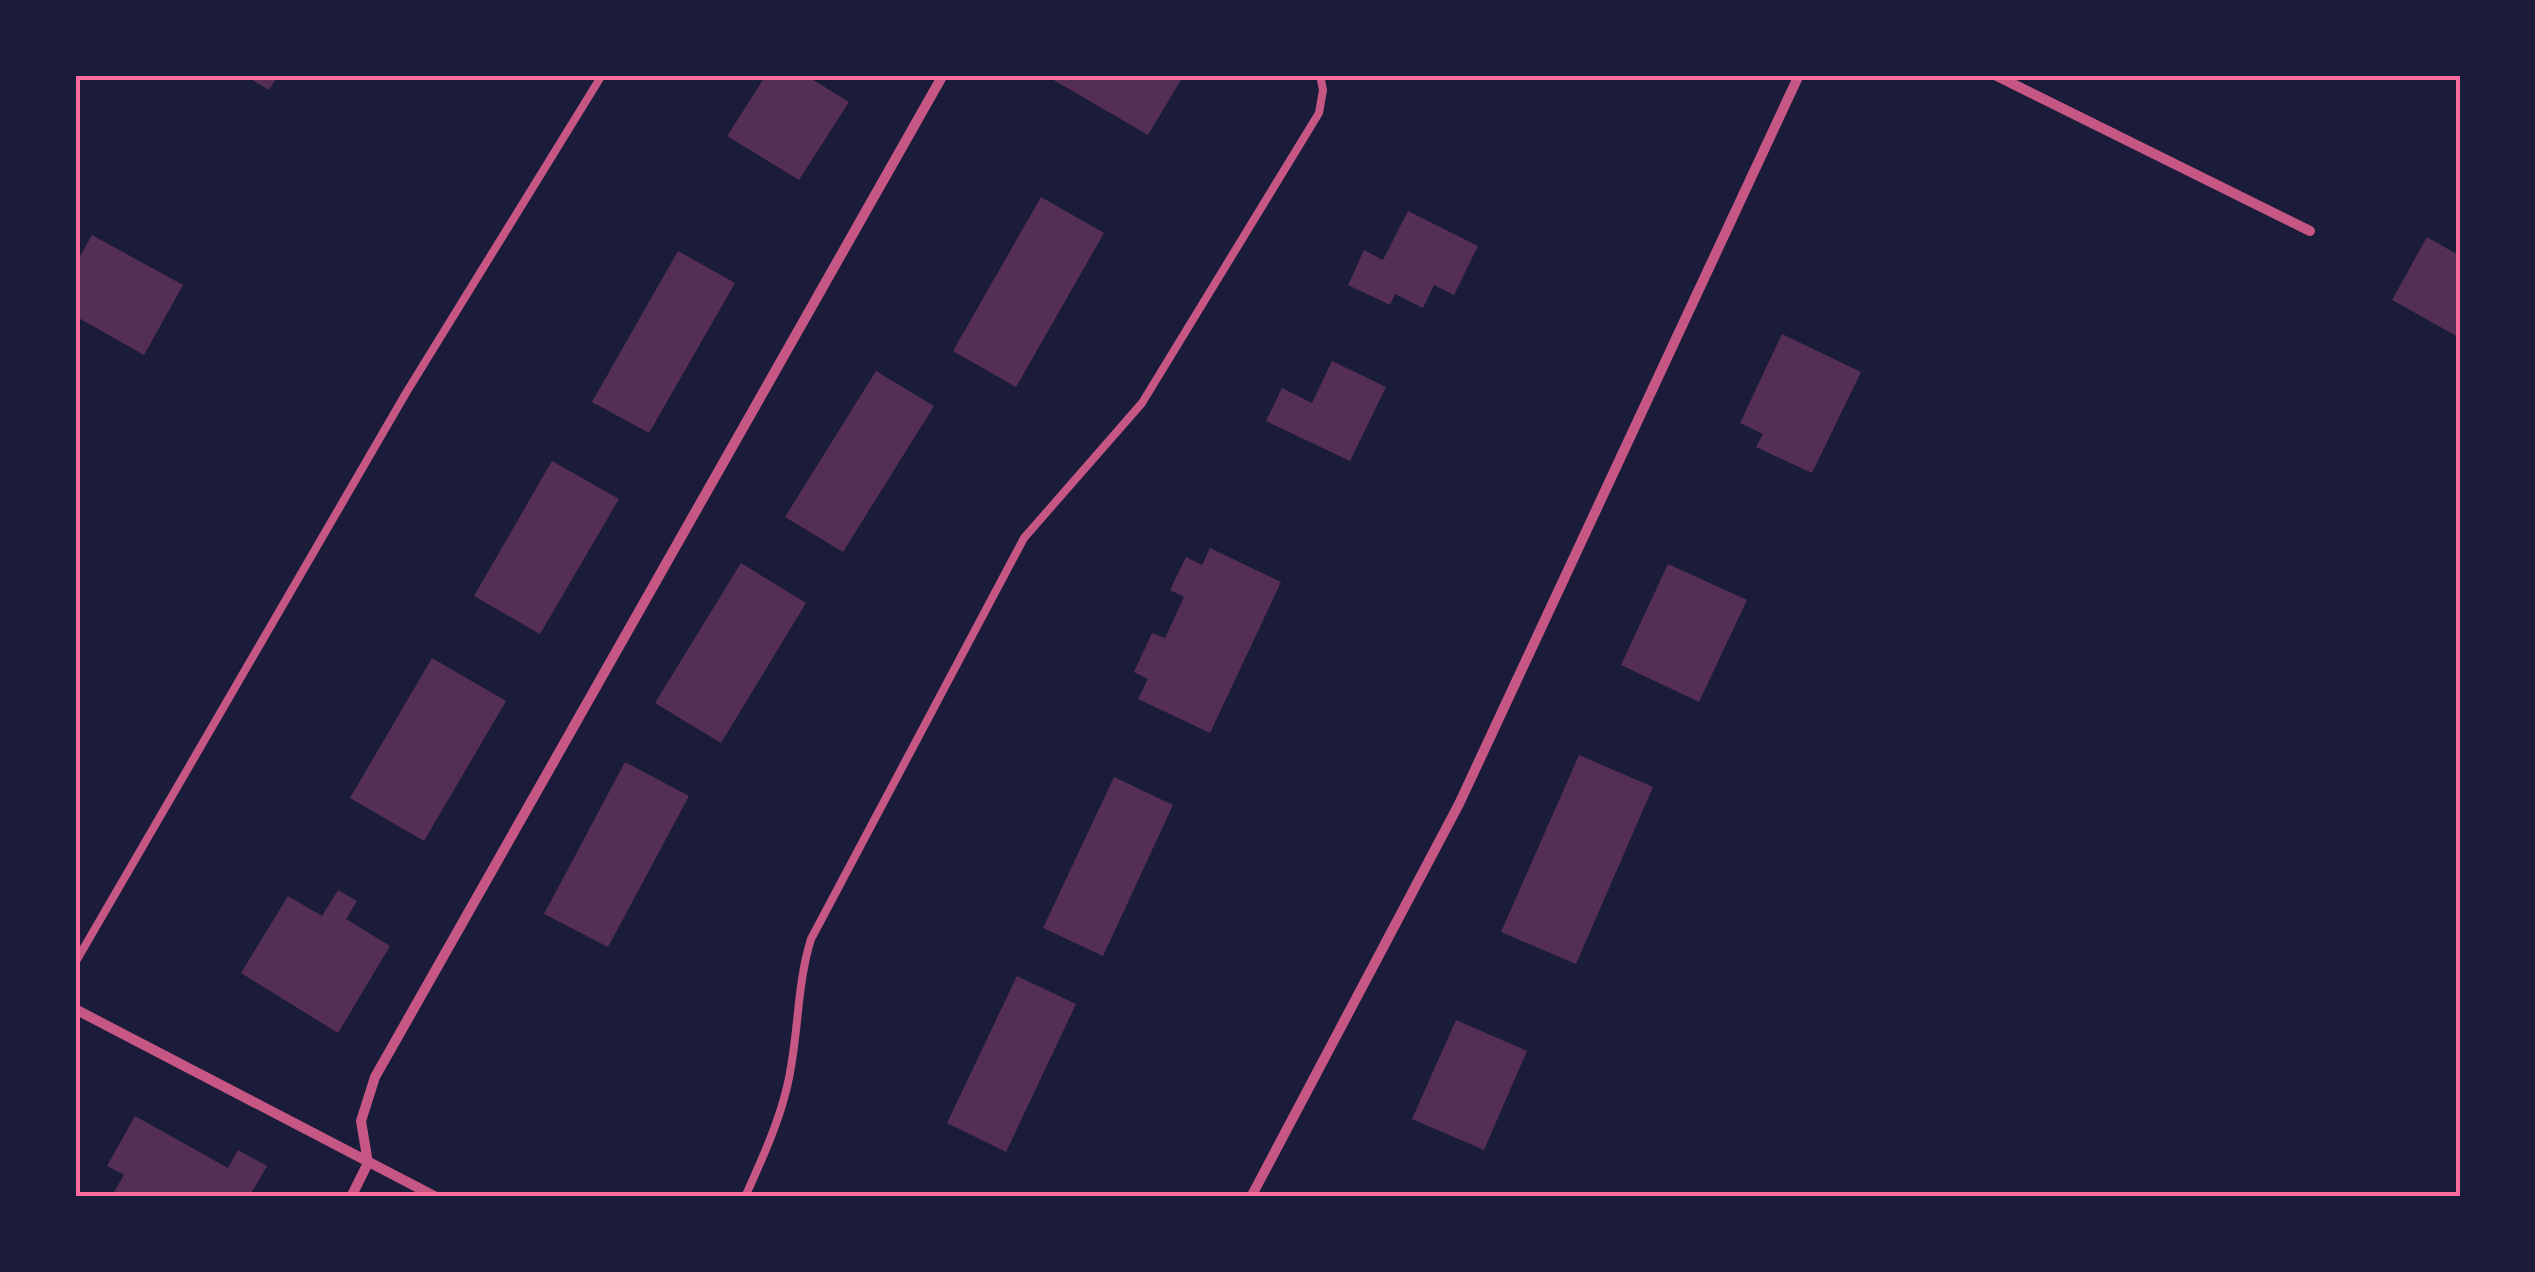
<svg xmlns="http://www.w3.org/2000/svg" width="2535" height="1272" font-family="Lora,serif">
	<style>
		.building { fill: #542f53 }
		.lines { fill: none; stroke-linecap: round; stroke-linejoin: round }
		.service { stroke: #c65784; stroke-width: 8 }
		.minor { stroke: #c65784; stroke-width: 10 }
		.neatline { fill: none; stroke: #ff6b9d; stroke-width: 4 }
	</style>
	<rect width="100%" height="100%" fill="#1b1b3a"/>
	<!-- building -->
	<path class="building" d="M244 75H278L269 90Z
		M766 75H805L849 102 799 180 727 136Z
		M1045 75H1184L1148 135Z
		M1041 197 1104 233 1016 387 953 351Z
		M1408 211 1478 246 1454 295 1434 285 1423 308 1395 294 1390 305 1348 285 1364 250 1383 260Z
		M92 235 183 285 144 355 75 316V265Z
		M2427 237 2460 256V338L2392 300Z
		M678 251 735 283 649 433 592 402Z
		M1782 334 1861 372 1812 473 1756 447 1763 434 1740 423Z
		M1332 361 1386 387 1350 461 1266 421 1282 388 1312 403Z
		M876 371 934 406 843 552 785 517Z
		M552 461 619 499 540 634 474 596Z
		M1210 548 1281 582 1210 733 1138 699 1148 679 1134 672 1152 633 1165 638 1184 597 1170 590 1186 557 1202 565Z
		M741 563 806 603 721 743 655 703Z
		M1668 564 1747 600 1699 702 1621 665Z
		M432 658 506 701 424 841 350 798Z
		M1579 755 1653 787 1576 964 1501 932Z
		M625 762 689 796 608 947 544 914Z
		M1114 777 1173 805 1103 956 1043 928Z
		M338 890 357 901 346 919 390 946 338 1033 241 973 288 896 322 916Z
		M1017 976 1076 1004 1006 1152 947 1123Z
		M1456 1020 1527 1051 1484 1150 1412 1119Z
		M135 1116 228 1168 238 1150 267 1166 249 1197H111L124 1175 107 1166Z"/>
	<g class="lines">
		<!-- service -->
		<path class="service" d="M75 963 406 393 602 75
			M745 1197C761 1161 778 1125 787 1087 799 1038 796 987 811 939L1024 538 1142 403 1319 113 1323 90 1320 75"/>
		<!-- minor -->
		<path class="minor" d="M1995 75 2310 231
			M75 1009 436 1197
			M351 1197 368 1163 361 1121 375 1077 943 75
			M1251 1197 1459 804 1799 75"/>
	</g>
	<!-- border -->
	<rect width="2535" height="1272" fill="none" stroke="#1b1b3a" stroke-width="155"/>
	<rect x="78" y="78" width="2380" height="1116" class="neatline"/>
</svg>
